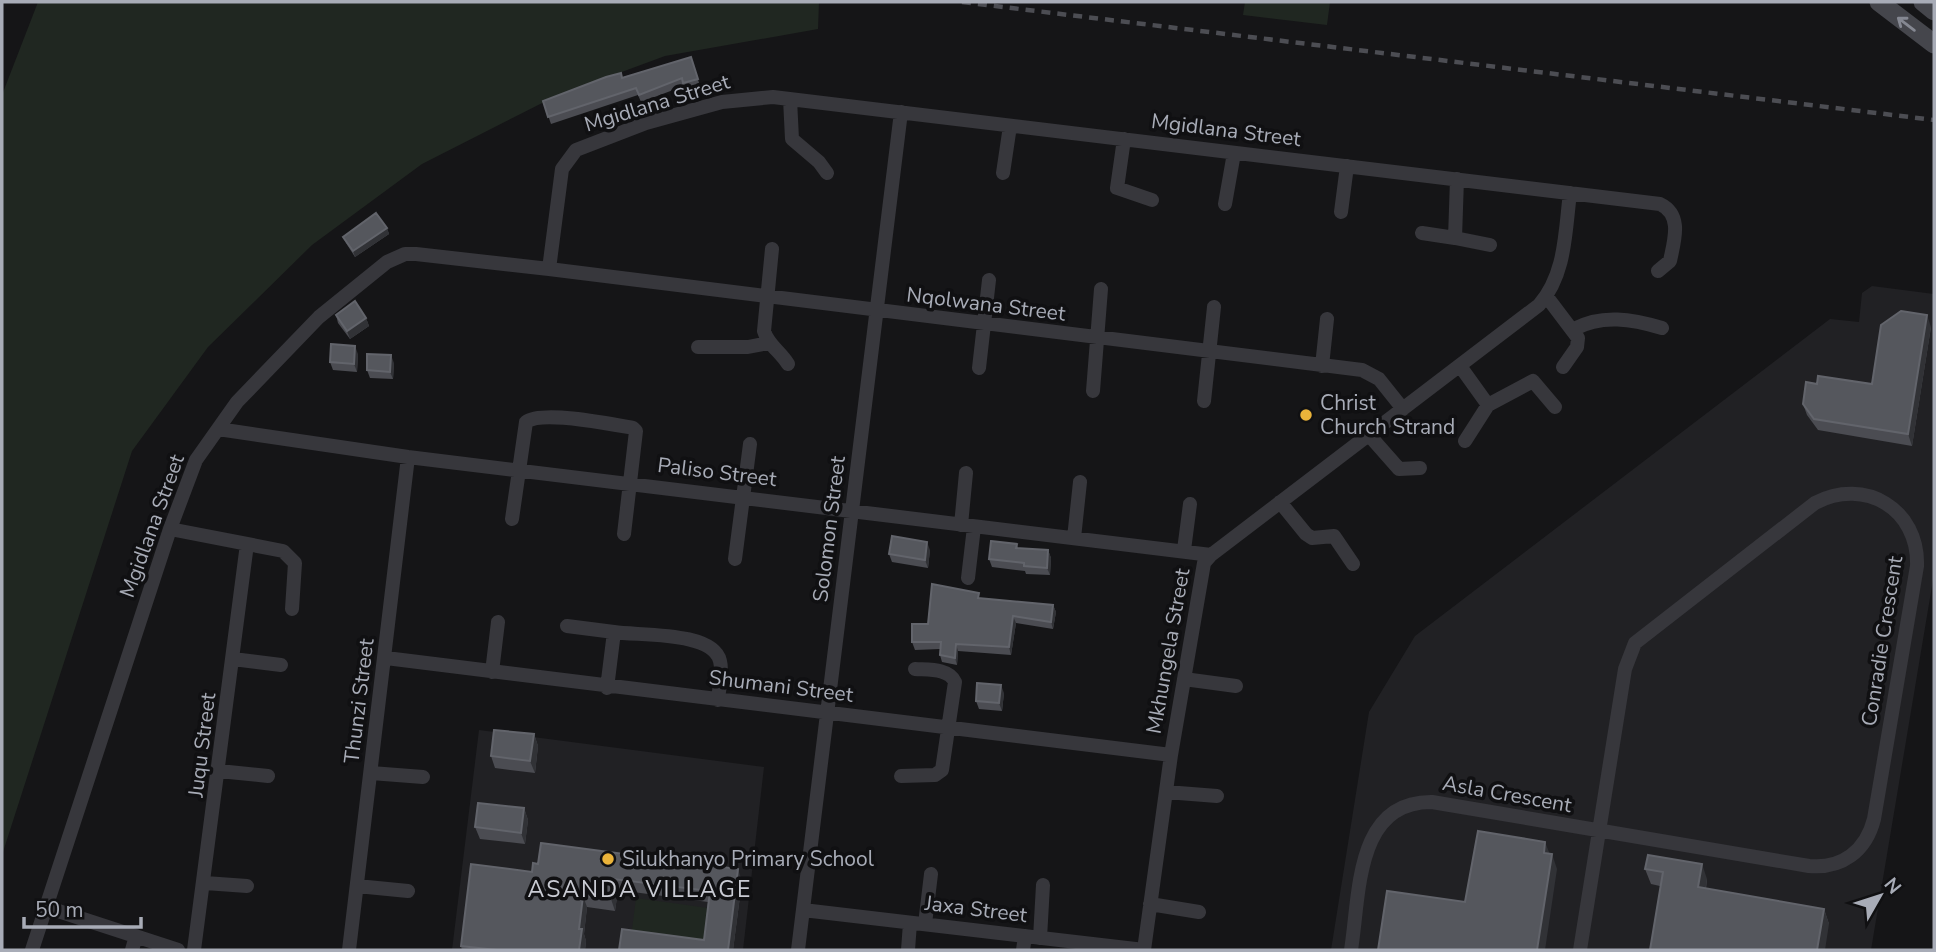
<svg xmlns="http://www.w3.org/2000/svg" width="1936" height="952" font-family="'Nunito Sans',sans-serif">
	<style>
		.built { fill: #212124 }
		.green { fill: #202721 }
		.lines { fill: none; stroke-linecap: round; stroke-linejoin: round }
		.minor { stroke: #37373c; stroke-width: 14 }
		.secondary { stroke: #45464c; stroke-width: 19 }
		.rail { stroke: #4c4d53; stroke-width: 4.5; stroke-dasharray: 9 7; stroke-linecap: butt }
		.wall { fill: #4b4c52 }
		.shaded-wall { fill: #313236 }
		.building { fill: #55575d; stroke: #62646b; stroke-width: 2 }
		.oneway { stroke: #858892 }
		.poi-dot { fill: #eab33a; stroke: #101012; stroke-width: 2.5 }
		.labels { text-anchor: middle; stroke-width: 7; stroke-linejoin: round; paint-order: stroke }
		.street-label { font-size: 21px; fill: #a8acb7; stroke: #101012 }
		.poi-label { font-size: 21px; fill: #a8acb7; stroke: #101012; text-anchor: start }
		.neighbourhood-label { font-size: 23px; letter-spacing: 2px; fill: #c9cbd3; stroke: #101012 }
	</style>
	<rect width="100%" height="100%" fill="#151517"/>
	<!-- built -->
	<path class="built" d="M1872 286 1934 294V574L1871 950H1331L1369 712 1415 636 1830 319 1859 322 1862 293Z
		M479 730 764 767 743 950H452Z"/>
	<!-- green -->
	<path class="green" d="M38 2H819L818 29 665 56 554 97 422 164 312 245 208 347 132 451 2 855V95Z
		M1245 2H1330L1327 25 1243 15Z
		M636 898 708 908 704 946 631 937Z"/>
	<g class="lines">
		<!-- minor -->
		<path class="minor" d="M790 99 792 139 819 162 827 173
			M1124 139 1117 188 1152 200
			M1003 173 1010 126
			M1225 204 1234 153
			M1341 212 1347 166
			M1422 233 1455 238 1457 179
			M1455 238 1490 245
			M772 249 764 331C768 345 780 351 788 364
			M549 269 1362 370 1379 379 1403 409
			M1547 297 1578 338 1577 347 1563 367
			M1574 329C1602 314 1632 319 1662 328
			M698 347H748L768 343
			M1322 366 1327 319
			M1460 366 1488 405 1533 381 1555 407
			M979 368 989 280
			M1093 391 1101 289
			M1204 401 1214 307
			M218 429 408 457 1211 555
			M1369 435 1399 469 1420 468
			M1465 441 1488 405
			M1280 502 1306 534 1312 538 1334 536 1353 564
			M512 519 526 422C542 410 611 424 633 428L636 431 624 534
			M961 525 966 473
			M170 529 283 551 295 563 292 609
			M1074 538 1080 482
			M1184 550 1190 504
			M735 559 750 444
			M968 578 974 527
			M567 626 614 632
			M386 658 1171 755
			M233 659 281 665
			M492 672 498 622
			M1184 679 1236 686
			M607 688 614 632C639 636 713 631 720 661 723 672 719 688 718 700
			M219 771 268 776
			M371 773 423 777
			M901 776 935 775 942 770 955 682C949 668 928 670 915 669
			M1166 792 1217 796
			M205 883 247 886
			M357 886 408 891
			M1150 904 1199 912
			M46 907 178 950
			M803 910 1144 950
			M925 924 931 874
			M1040 938 1043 885
			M32 950 170 529 196 460 237 402 319 317 387 262 405 254H416L549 269 562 169 576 150 646 123 722 102 773 97 1660 204C1683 215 1674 241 1670 261L1658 271
			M132 950 136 936
			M194 950 247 544
			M349 950 408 457
			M798 950 901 112
			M908 950 910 923
			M1023 950 1025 936
			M1144 950 1171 755 1204 563 1211 555 1539 305C1566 274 1565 232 1570 193
			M1351 950C1360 894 1355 801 1432 802L1809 866C1842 869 1866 851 1874 819L1917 566C1919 509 1865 477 1815 503L1635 643 1625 669 1580 950"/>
		<!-- secondary -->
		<path class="secondary" d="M1879 2 1934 44
			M1923 2 1934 11"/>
		<!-- rail -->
		<path class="rail" d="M962 2 1934 120"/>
	</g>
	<!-- wall -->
	<path class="wall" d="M691 57 700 86 686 91 684 86 641 102 638 95 551 124 543 101Z
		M387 228 389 234 355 257 346 243 343 237Z
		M336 315 366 318 369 326 350 339 338 323Z
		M1931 327 1912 446 1818 430 1807 415 1803 404 1817 384H1872Z
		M358 354 357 372 333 370 330 362Z
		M394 363 393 379 370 378 367 370Z
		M1017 544 1018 548 1048 550 1051 558 1050 575 1026 574 1025 571 992 567 989 559Z
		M930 550 928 568 892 562 889 554Z
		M981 598 1053 605 1056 612 1053 629 1016 623 1011 655 958 651 957 665 942 662 940 655V649L915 650 912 642 928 624Z
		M1004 693 1002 711 979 709 976 701Z
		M534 734 538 746 535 773 495 768 491 756Z
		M524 808 528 820 525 844 480 839 475 827Z
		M1645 869 1707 879 1706 889 1824 909 1829 924 1651 884Z
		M532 872 742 881 733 950H619L704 940 708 902 618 890 615 911 587 907 584 934 586 941 585 950H462L461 946Z"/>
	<!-- shaded-wall -->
	<path class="shaded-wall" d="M387 228 389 234 355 257 353 251Z
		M1927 315 1931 327 1912 446 1908 434Z
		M366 318 369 326 350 339 347 331Z
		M355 346 358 354 357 372 354 364Z
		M391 355 394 363 393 379 390 372Z
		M927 542 930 550 928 568 925 560Z
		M1048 550 1051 558 1050 575 1047 568Z
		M1053 605 1056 612 1053 629 1051 622Z
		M1013 616 1016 623 1011 655 1009 647Z
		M956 644 958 651 957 665 955 658Z
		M1001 685 1004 693 1002 711 999 703Z
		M534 734 538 746 535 773 530 761Z
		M524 808 528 820 525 844 521 833Z
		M1545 842 1551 857 1544 853Z
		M1552 854 1557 869 1545 950H1537Z
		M1702 864 1707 879 1703 903 1698 887Z
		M738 869 742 881 733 950H728Z
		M614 879 618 890 615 911 611 899Z
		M583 896 587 907 584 934 586 941 585 950H579V929Z
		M1824 909 1829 924 1825 950H1817Z"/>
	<!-- building -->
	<path class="building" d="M691 57 698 79 683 83 682 78 639 95 636 88 548 117 543 101 606 77 621 73 622 78Z
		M376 213 387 228 353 251 343 237Z
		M355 301 366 318 347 331 336 315Z
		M1901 311 1927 315 1908 434 1814 419 1803 404 1806 382 1817 384 1818 376 1872 384 1881 325Z
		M331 344 355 346 354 364 330 362Z
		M367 354 391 355 390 372 367 370Z
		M892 536 927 542 925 560 889 554Z
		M991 541 1017 544 1016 548 1048 550 1047 568 1024 566V563L989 559Z
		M932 584 979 593 978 598 1053 605 1051 622 1013 616 1009 647 956 644 955 658 940 655 941 642H912V624H928Z
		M977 683 1001 685 999 703 976 701Z
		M494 730 534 734 530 761 491 756Z
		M478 803 524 808 521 833 475 827Z
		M1478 831 1545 842 1544 853 1552 854 1537 950H1378L1387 891 1465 902Z
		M541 843 738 869 728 950H619L622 929 704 940 710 891 614 879 611 899 583 896 579 929H582L579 950H497L461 946 471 864 532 872 533 863 538 864Z
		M1648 855 1702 864 1698 887 1824 909 1817 950H1650L1663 872 1645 869Z"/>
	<!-- one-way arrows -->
	<defs><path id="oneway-shaft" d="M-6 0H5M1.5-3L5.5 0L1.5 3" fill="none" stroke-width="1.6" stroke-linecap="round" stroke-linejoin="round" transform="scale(1.75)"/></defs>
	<use class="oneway" href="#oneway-shaft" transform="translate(1906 24) rotate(-143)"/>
	<!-- markers -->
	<g class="poi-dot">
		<circle cx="1306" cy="415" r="7"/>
		<circle cx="608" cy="859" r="7"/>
	</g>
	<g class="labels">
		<!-- street labels -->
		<g class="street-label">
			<text transform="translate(657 103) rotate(-17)" y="7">Mgidlana Street</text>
			<text transform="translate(1226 130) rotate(7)" y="7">Mgidlana Street</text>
			<text transform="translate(986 304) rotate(7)" y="7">Nqolwana Street</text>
			<text transform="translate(717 472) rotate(7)" y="7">Paliso Street</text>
			<text transform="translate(152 526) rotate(-70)" y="7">Mgidlana Street</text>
			<text transform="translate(829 529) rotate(-83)" y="7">Solomon Street</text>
			<text transform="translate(1882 641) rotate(-81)" y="7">Conradie Crescent</text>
			<text transform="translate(1168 651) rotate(-80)" y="7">Mkhungela Street</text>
			<text transform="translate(781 686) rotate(7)" y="7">Shumani Street</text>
			<text transform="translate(359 701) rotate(-83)" y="7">Thunzi Street</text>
			<text transform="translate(202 745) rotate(-83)" y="7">Juqu Street</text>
			<text transform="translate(1507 794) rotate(10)" y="7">Asla Crescent</text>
			<text transform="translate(976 909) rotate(7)" y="7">Jaxa Street</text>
		</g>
		<!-- poi labels -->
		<g class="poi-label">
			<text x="1320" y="410">Christ<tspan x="1320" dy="24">Church Strand</tspan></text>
			<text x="622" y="866">Silukhanyo Primary School</text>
		</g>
		<!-- neighbourhood labels -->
		<g class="neighbourhood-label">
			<text x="640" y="897">ASANDA VILLAGE</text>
		</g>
	</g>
	<!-- border -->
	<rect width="1936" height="952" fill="none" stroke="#a8acb7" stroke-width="7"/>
	<!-- north arrow -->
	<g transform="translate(1880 896) rotate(51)" stroke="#101012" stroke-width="5" paint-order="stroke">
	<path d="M0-5L12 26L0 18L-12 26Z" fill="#a8acb7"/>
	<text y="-10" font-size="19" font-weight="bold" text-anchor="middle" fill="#a8acb7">N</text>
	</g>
	<!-- scale -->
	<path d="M24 917v10h117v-10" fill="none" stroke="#a8acb7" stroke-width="3.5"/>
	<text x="35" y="917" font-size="21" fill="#a8acb7" stroke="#101012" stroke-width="5" paint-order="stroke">50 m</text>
</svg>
